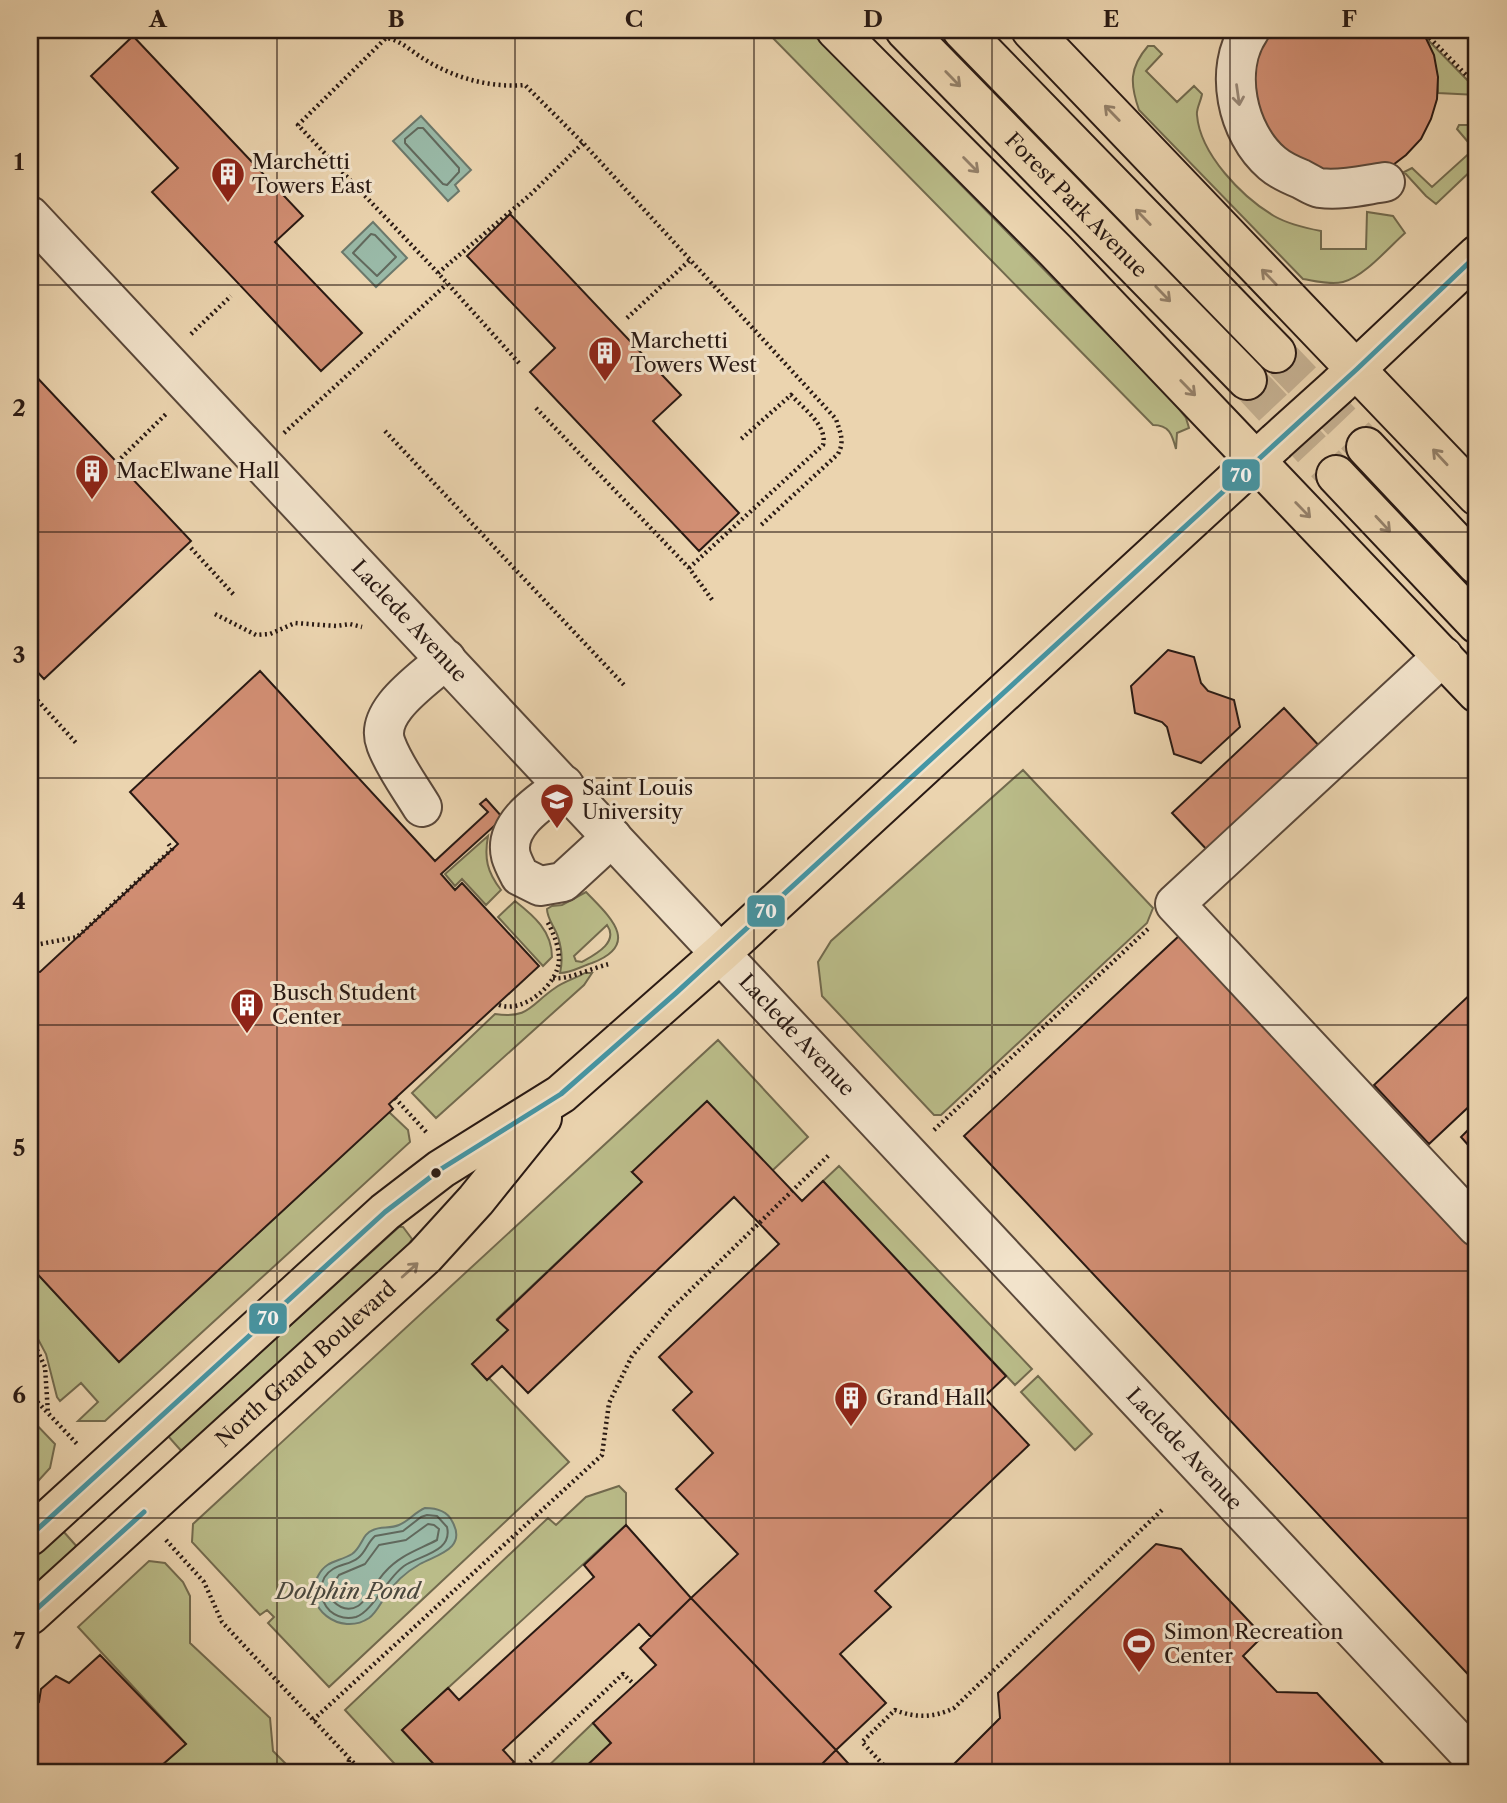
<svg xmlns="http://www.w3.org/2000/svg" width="1507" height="1803" font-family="'Libre Caslon Text',serif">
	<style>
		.green { fill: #babc89; stroke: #726a4e; stroke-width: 2; fill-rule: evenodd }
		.water { fill: #99b9a7; stroke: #6c796c; stroke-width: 2 }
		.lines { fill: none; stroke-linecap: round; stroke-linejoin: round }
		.shore { stroke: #61695d; stroke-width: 2 }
		.building { fill: #d18e73; stroke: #291913; stroke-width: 2 }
		.major-tunnel { stroke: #c4af90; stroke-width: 38; stroke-dasharray: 38 19; stroke-linecap: butt }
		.minor-casing { stroke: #5a483a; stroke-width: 42 }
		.major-casing { stroke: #291913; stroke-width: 42 }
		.path { stroke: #291913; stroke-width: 4.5; stroke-dasharray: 2 3.5; stroke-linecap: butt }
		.minor { stroke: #f2e3cb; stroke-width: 38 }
		.major { stroke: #ebd4af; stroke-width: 38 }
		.major-bridge-casing { stroke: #291913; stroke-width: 42; stroke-linecap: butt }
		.major-bridge { stroke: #ebd4af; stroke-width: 38 }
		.bus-1-casing { stroke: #f2e3cb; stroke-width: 10 }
		.bus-1 { stroke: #4596a5; stroke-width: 5 }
		.oneway { stroke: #948069 }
		.oneway2 { stroke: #988878 }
		.grid { fill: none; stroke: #291913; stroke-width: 2; stroke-opacity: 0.55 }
		.bus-dot { fill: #291913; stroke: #f2e3cb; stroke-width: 2.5 }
		.labels { text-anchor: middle; stroke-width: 6; stroke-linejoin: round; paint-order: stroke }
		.poi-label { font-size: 21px; fill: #291913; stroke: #f2e3cb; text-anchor: start }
		.street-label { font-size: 21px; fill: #291913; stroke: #f2e3cb }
		.water-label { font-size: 23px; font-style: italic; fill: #4b493f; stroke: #f2e3cb }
		.line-badge { stroke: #f2e3cb; stroke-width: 2.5 }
		.badge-label { font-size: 19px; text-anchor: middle; font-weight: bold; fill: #fff }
		.neatline { fill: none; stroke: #291913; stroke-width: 2.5 }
		.grid-label { font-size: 23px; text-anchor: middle; font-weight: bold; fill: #291913 }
	</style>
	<rect width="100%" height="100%" fill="#ebd4af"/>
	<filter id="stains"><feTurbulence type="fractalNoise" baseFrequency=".00286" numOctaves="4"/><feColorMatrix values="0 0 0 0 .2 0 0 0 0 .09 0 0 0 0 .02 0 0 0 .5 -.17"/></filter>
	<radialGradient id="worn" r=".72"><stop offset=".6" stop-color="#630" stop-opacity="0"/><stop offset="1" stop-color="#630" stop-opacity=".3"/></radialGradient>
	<!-- green -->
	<path class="green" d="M765 30H809L1173 401 1186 418 1189 428 1177 433 1176 449C1172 434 1169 425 1153 425Z
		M1426 38 1477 90V95L1438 93C1438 73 1435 56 1426 38Z
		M1148 46H1154L1162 54 1146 71 1177 102 1194 86 1202 94C1201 101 1196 109 1197 115 1200 154 1242 197 1274 216 1288 224 1305 228 1321 231V249H1366L1367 212 1393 216 1405 233C1389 247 1364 277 1343 282 1330 285 1316 281 1303 279L1139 110C1130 84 1129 68 1148 46Z
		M1459 125H1477V165L1436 204 1426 196 1404 172 1412 168 1432 187 1474 149 1457 129Z
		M1023 770 1153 908 1147 923 941 1115H934L822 996 818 962 831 941Z
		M488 836C484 858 487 872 501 890L486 905 462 879 455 886 445 874Z
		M586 892C609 916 642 944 592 963 582 966 571 973 560 973 563 960 562 949 558 937 555 927 547 919 547 909L552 906 562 905ZM607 925C619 942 596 954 582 962L576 961 574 956Z
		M515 901C534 916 552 931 552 957L543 966 498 917Z
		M585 973H592L584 985 436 1118 412 1093 495 1014C529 1019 530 1005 555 988 563 982 576 978 585 973Z
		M718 1040 808 1137 773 1170 632 1172 642 1182 497 1319 508 1330 472 1364 487 1380 489 1378 569 1462 329 1687 268 1623 274 1617 267 1610 260 1615 192 1542 193 1524Z
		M389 1112 408 1130 410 1142 105 1421H78L98 1402 81 1383 60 1401 57 1397 46 1354 30 1324V1266L119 1362Z
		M839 1166 1032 1369 1015 1385 823 1181Z
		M399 1227H403L412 1239 409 1244 184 1454 168 1436Z
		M1038 1376 1092 1434 1075 1450 1021 1392Z
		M30 1418 55 1444 50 1468 30 1490Z
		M619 1486 626 1493V1525L402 1730 442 1773H403L345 1710 548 1518 556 1525 586 1497Z
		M63 1531 79 1549 30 1593V1561Z
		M149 1561 165 1563 183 1582 190 1596V1643L270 1718 273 1751 295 1773H153L186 1744 78 1627Z
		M593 1723 611 1743 579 1773H541Z"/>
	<!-- water -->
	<path class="water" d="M421 116 471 170 455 185 459 191 448 201 393 141Z
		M373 222 407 258 376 287 342 252Z
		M425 1508C436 1508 447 1511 452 1521 468 1549 436 1555 420 1564 406 1572 393 1584 385 1597 380 1604 376 1613 369 1618 341 1637 301 1608 318 1576 326 1560 339 1562 352 1554 362 1547 362 1534 373 1530 381 1526 390 1529 399 1525 409 1521 415 1512 425 1508Z"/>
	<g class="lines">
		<!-- shore -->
		<path class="shore" d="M418 128H423L459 168V172L447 185 443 184 405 143V139Z
			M371 234 375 235 396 257 377 276 353 253Z
			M427 1515 437 1516 447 1527C453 1552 420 1555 404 1566 386 1579 373 1611 356 1617 347 1619 337 1617 330 1611 318 1599 318 1578 333 1569 341 1564 351 1564 358 1558 366 1552 367 1543 375 1536L403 1531 421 1517Z
			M428 1524 434 1525 439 1529 437 1540C418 1550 400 1555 385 1572 377 1580 367 1601 358 1606 348 1612 340 1608 333 1601L330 1588 339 1575 365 1564 379 1545 406 1540Z"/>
	</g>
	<!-- building -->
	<path class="building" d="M1260 30H1422L1434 55 1438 77 1437 99 1431 119 1421 139 1406 155 1389 168 1304 173 1249 115Z
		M133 36 303 216 275 242 362 333 321 371 152 192 178 168 91 76Z
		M510 214 681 395 653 421 739 513 699 551 530 372 555 348 467 256Z
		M30 370 191 541 44 679 30 664Z
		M1168 650 1194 657 1201 683 1208 691 1234 700 1240 727 1201 763 1174 754 1167 727 1162 722 1135 713 1131 686Z
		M260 671 435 861 488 812 480 804 486 799 503 818 441 874 455 890 462 883 539 966 389 1104 393 1109 119 1362 30 1266V1268V970L40 972 178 844 130 792Z
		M1284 708 1322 749 1210 853 1172 813Z
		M1180 935 1477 1252V1684L964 1136Z
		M1477 988V1099L1429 1144 1374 1085Z
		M707 1101 802 1201 823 1181 1006 1376 984 1397 1029 1445 875 1591 891 1607 840 1654 886 1703 836 1750 691 1598 738 1554 676 1489 713 1453 673 1410 692 1392 659 1357 779 1244 734 1197 528 1393 502 1366 487 1380 472 1364 508 1330 497 1320 642 1182 632 1172Z
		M1477 1121V1155L1461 1137Z
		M626 1525 691 1598 651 1637 639 1624 503 1750 514 1762 502 1773H442L402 1730 448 1688 459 1700 594 1577 584 1565Z
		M1156 1544 1181 1549 1263 1636 1243 1656 1277 1692 1317 1693 1392 1773H945L1000 1718 998 1693Z
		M691 1598 836 1750 813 1773H579L611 1743 593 1723 656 1665 640 1648Z
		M100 1655 186 1744 153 1773H130L125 1768 119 1773H30V1711L39 1702 41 1689 56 1676 69 1683Z
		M836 1750 857 1773H813Z"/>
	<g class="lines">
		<!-- major-tunnel -->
		<path class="major-tunnel" d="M1276 353 1366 447
			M1247 380 1336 475"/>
		<!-- minor casing -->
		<g class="minor-casing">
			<g id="minor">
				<path d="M1250 30C1223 69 1237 133 1272 163 1280 170 1291 175 1301 179 1307 182 1314 187 1320 188 1341 191 1364 185 1385 182"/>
				<path id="s1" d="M30 216 1477 1762"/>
				<path d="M1443 656 1175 904 1477 1227"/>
				<path d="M564 785C542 801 503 824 511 856 513 863 517 870 520 876L540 886 563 882 612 837"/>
				<path d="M422 807C410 787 394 766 386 744 373 711 425 679 446 659"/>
			</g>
		</g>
		<!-- major casing -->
		<g class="major-casing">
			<g id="major">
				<path d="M836 30 1056 251 1477 693"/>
				<path id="s2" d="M905 30 1247 380"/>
				<path d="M962 30 1276 353"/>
				<path d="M1031 30 1477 496"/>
				<path d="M1339 385 1477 255"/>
				<path d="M1366 447 1477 565"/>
				<path d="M1336 475 1477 624"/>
				<path d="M30 1536 385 1212 441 1169 561 1094 721 953 1276 442"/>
				<path id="s3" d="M30 1615 425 1256 476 1200 542 1118"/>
			</g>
		</g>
		<!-- path -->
		<path class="path" d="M1422 30 1477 86
			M438 273 530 195 583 143
			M627 318 690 260
			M191 334 231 296
			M519 363 438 273 298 125 386 38C401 40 412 52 424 59 454 78 490 88 525 85L583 143 836 419C840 432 845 441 838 454L760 526
			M536 408 689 568 713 601
			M385 431 624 685
			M284 433 447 284
			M117 462 166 414
			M191 548 234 595
			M689 568 823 445C828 426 803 408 791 395L740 440
			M215 614 256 635 270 634 295 623 336 626 350 624 362 627
			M30 692 77 744
			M30 946 77 937 172 849 168 843
			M553 978C568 980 592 968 609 964
			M499 1005C523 1014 559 984 559 959 559 946 553 932 547 921
			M395 1098 428 1134
			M934 1130 1149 928
			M30 1335 45 1367 48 1413
			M30 1394 77 1444
			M166 1540 204 1582 222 1622 363 1773
			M313 1720 602 1455 609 1403 632 1356 670 1310 829 1155
			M348 1773 349 1759
			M518 1773 623 1674 635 1685
			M891 1773 862 1742 895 1710C915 1718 934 1718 954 1708L1163 1509"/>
		<!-- minor -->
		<use href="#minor" class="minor"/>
		<!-- major -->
		<use href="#major" class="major"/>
		<!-- major-bridge casing -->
		<g class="major-bridge-casing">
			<path id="major-bridge" d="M1276 442 1338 386"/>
		</g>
		<!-- major-bridge -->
		<use href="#major-bridge" class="major-bridge"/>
		<!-- bus-1 casing -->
		<g class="bus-1-casing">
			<path id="bus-1" d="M30 1536 385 1212 441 1169 561 1094 676 993 1357 369 1477 255
				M30 1615 144 1512"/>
		</g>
		<!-- bus-1 -->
		<use href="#bus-1" class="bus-1"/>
	</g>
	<!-- one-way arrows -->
	<defs><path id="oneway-shaft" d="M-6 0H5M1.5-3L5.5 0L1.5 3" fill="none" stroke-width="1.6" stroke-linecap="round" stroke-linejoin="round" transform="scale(1.75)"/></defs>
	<g class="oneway">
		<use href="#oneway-shaft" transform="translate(953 79) rotate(46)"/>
		<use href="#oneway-shaft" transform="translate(1112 113) rotate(-134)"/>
		<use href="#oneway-shaft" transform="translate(971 165) rotate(45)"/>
		<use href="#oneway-shaft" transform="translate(1143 217) rotate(-134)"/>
		<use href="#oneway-shaft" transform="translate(1269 277) rotate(-134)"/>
		<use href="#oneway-shaft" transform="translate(1163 294) rotate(46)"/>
		<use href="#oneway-shaft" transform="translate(1188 388) rotate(46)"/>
		<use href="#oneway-shaft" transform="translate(1440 457) rotate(-133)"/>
		<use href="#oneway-shaft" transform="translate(1303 510) rotate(46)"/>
		<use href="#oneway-shaft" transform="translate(1383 524) rotate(47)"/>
		<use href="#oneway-shaft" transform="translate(410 1270) rotate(-42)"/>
	</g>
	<use class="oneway2" href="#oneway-shaft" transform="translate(1238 95) rotate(82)"/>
	<!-- grid -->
	<path class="grid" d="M277 30V1773M515 30V1773M754 30V1773M992 30V1773M1230 30V1773M30 285H1477M30 532H1477M30 778H1477M30 1025H1477M30 1271H1477M30 1518H1477"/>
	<!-- icons -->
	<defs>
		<g id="building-pin" transform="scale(1.75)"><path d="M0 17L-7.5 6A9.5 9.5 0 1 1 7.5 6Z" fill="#8f2418" stroke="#f2e3cb"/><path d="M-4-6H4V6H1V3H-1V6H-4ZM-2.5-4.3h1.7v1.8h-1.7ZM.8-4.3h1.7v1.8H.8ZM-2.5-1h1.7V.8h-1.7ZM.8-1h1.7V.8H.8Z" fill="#fff"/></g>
		<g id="university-pin" transform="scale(1.75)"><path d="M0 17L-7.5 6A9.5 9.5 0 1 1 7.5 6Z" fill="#8f2418" stroke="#f2e3cb"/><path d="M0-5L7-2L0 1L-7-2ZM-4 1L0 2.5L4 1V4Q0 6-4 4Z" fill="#fff"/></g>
		<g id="stadium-pin" transform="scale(1.75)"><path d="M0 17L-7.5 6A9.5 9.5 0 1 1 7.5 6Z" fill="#8f2418" stroke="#f2e3cb"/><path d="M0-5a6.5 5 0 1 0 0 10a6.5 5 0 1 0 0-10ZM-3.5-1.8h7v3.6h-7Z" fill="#fff"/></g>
	</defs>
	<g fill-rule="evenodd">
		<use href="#building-pin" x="228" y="174"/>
		<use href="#building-pin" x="605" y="353"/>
		<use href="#building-pin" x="92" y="471"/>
		<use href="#university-pin" x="557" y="800"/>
		<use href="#building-pin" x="247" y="1005"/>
		<use href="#building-pin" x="851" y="1398"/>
		<use href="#stadium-pin" x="1139" y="1644"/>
	</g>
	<!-- markers -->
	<circle class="bus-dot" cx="436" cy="1173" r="6"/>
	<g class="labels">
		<!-- poi labels -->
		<g class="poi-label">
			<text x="252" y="169">Marchetti<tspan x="252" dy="24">Towers East</tspan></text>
			<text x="630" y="348">Marchetti<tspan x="630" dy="24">Towers West</tspan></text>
			<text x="116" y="478">MacElwane Hall</text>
			<text x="582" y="795">Saint Louis<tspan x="582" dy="24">University</tspan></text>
			<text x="272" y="1000">Busch Student<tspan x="272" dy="24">Center</tspan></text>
			<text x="876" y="1405">Grand Hall</text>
			<text x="1164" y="1639">Simon Recreation<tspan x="1164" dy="24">Center</tspan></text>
		</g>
		<!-- street labels -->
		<g class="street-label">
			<text dy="7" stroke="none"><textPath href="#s2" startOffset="245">Forest Park Avenue</textPath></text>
			<text dy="7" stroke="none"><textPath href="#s1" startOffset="555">Laclede Avenue</textPath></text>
			<text dy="7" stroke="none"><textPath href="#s1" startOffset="1122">Laclede Avenue</textPath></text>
			<text dy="7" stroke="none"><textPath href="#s3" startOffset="373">North Grand Boulevard</textPath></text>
			<text dy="7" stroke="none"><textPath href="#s1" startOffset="1689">Laclede Avenue</textPath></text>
		</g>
		<!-- water labels -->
		<g class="water-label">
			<text x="348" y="1599">Dolphin Pond</text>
		</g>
	</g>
	<g class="line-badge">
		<rect x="1221" y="458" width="40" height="34" rx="7" fill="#4596a5"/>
		<rect x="746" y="894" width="40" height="34" rx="7" fill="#4596a5"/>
		<rect x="248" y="1302" width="40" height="33" rx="7" fill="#4596a5"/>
	</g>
	<g class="badge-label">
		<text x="1241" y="482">70</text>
		<text x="766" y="918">70</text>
		<text x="268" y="1325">70</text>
	</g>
	<!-- margin -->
	<rect width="1507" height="1803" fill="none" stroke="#ebd4af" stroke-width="77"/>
	<rect x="38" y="38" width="1430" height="1726" class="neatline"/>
	<g class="grid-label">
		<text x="158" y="27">A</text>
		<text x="396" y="27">B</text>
		<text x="634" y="27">C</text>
		<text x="873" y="27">D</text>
		<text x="1111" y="27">E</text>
		<text x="1349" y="27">F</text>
		<text x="19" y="170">1</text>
		<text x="19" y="416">2</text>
		<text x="19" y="663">3</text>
		<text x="19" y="909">4</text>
		<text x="19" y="1156">5</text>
		<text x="19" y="1403">6</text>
		<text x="19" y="1649">7</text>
	</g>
	<rect width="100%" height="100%" filter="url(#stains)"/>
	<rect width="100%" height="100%" fill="url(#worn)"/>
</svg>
